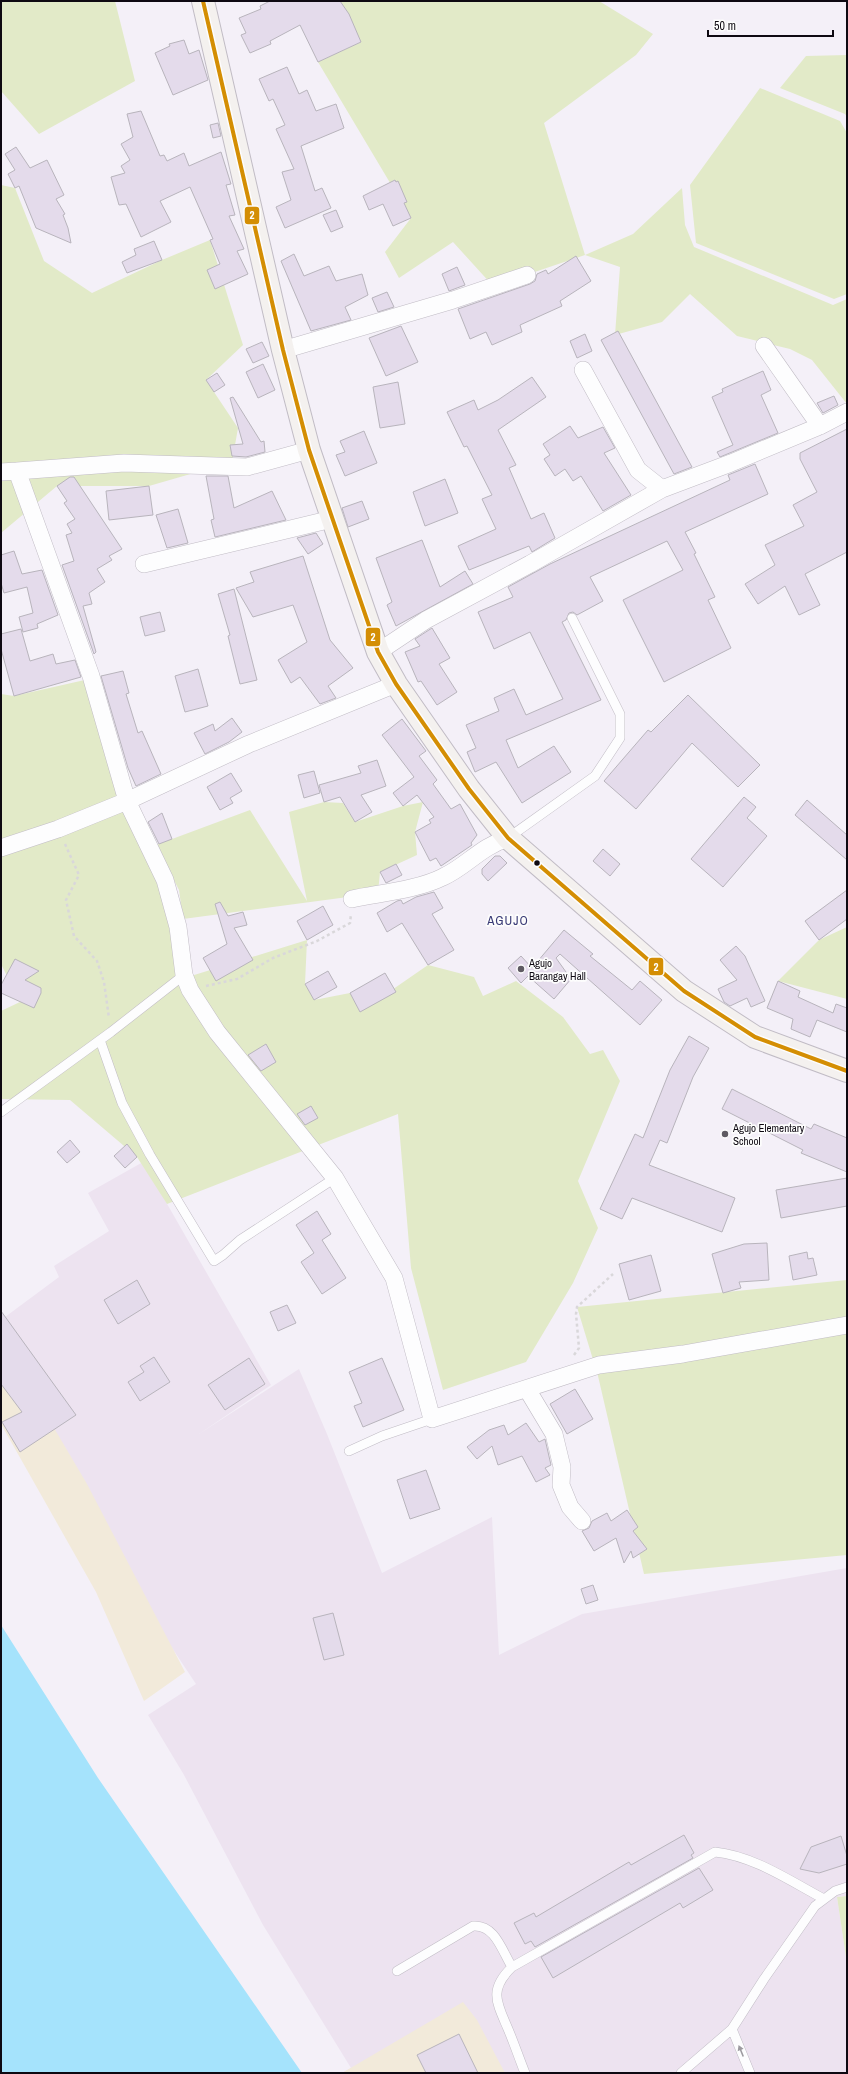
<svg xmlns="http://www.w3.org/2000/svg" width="848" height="2074" font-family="'Archivo Narrow',sans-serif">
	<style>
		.commercial { fill: #ede3f0 }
		.green { fill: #e2eac8 }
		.sand { fill: #f2eada }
		.water { fill: #a5e3fc }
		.building { fill: #e4dbeb; stroke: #b8b4bc }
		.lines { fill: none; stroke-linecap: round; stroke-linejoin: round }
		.service-casing { stroke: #c1bcc5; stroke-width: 10 }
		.minor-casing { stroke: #c1bcc5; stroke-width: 18 }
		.secondary-casing { stroke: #c1bcc5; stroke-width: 24 }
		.path { stroke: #d9d7da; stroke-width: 2.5; stroke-dasharray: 3 3; stroke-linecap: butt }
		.service { stroke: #fdfdfe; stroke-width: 9 }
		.minor { stroke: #fdfdfe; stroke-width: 17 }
		.secondary { stroke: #f4f1ef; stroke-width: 22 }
		.bus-1-casing { stroke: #fdfdfd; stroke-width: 7 }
		.bus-1 { stroke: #d48e03; stroke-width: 4 }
		.oneway { fill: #9d9ba0 }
		.bus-dot { fill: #0e0912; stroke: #fdfdfd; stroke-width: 1.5 }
		.poi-dot { fill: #5e5a62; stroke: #fdfdfd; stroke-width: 1.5 }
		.labels { text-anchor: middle; stroke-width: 3.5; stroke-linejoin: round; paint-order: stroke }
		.poi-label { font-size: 11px; fill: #0e0912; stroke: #fdfdfd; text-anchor: start }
		.quarter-label { font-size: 13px; letter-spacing: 1px; fill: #393a76; stroke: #fdfdfd }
		.line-badge { stroke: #fdfdfd; stroke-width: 1.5 }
		.badge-label { font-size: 11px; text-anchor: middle; font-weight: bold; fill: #fff }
	</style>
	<rect width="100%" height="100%" fill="#f4f0f8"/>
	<!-- commercial -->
	<path class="commercial" d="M143 1162 271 1385 199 1434 299 1369 327 1434 382 1573 492 1517 499 1655 582 1614 847 1568V1896L837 1897 847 1964V2073H342L351 2068 263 1925 184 1775 148 1715 196 1684 59 1478 1 1424V1320L59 1277 54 1266 109 1231 88 1193Z"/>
	<!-- green -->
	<path class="green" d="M1 1H115L135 81 39 134 1 91Z
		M339 1H599L653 34 636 55 544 123 585 255 633 234 682 188 685 225 694 247 833 305 847 299V404L812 360 790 349 737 336 690 294 662 322 615 335 620 267 585 255 493 286 453 242 399 278 385 252 411 218 318 62 361 42Z
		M847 55V117L845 114 780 88 806 56Z
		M760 88 840 121 847 133V294L834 299 696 243 690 185Z
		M1 185 15 188 44 261 92 293 162 260 210 240 243 345 206 380 238 428 232 462 149 486H57L1 533Z
		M98 677 127 801 191 976 307 940 305 984 314 1000 350 993 360 1012 428 965 474 977 483 996 516 981 563 1017 590 1054 603 1050 620 1081 578 1181 598 1228 573 1283 526 1362 443 1390 411 1268 398 1114 167 1204 137 1157 70 1100 1 1099V1011L20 1002 1 964V694L14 696Z
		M324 802 343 803 355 822 403 806 423 802 415 832 417 855 380 872 378 893 183 919 179 890 156 845 250 810 307 901 289 812Z
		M847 927V999L778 981 819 940Z
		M847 1280V1555L644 1574 598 1376 577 1307Z
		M847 1896V1964L837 1897Z"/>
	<!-- sand -->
	<path class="sand" d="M1 1338 87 1484 185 1672 144 1701 96 1592 1 1424Z
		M463 2002 477 2020 505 2073H342Z"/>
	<!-- water -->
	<path class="water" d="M1 1625 98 1778 302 2073H1Z"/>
	<!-- building -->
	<path class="building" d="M270 1H340L349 14 361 42 318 62 300 25 270 41 271 44 250 53 241 35 246 33 239 18 261 9 260 6Z
		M184 40 189 54 199 50 208 80 173 95 155 53 170 46 169 44Z
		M287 67 299 94 307 90 316 111 336 104 344 128 301 146 315 191 322 188 331 208 285 228 276 207 291 200 282 172 294 169 276 129 285 125 273 99 269 101 259 79Z
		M141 111 160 156 164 155 167 161 184 153 189 166 221 152 231 184 226 185 235 215 229 216 244 249 237 251 248 274 215 289 207 270 220 264 210 240 213 239 190 187 160 201 171 222 141 237 126 204 119 205 111 177 125 173 121 166 130 160 121 144 133 137 127 114Z
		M218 123 221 136 213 138 210 125Z
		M16 147 30 168 47 160 64 195 56 199 65 214 63 215 68 228 71 243 36 228 19 186 15 188 8 174 15 170 5 154Z
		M395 180 396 182 398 181 407 202 404 203 411 218 393 226 383 204 369 210 363 196Z
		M336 210 343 227 331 232 323 215Z
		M154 241 162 260 127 273 122 262 136 255 134 249Z
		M294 254 304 276 329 266 336 281 362 274 368 295 345 307 351 320 311 331 281 261Z
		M576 256 591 281 560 301 562 306 520 325 522 332 492 345 486 332 470 339 458 309 530 284 535 281 537 274 546 270 548 274Z
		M457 267 465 285 449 291 442 274Z
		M387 292 394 307 378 312 372 298Z
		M401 326 418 362 386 376 369 338Z
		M618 331 692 467 674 474 601 340Z
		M585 334 592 351 577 358 570 341Z
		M262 342 269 356 253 363 246 349Z
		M263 364 275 390 258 398 246 372Z
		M763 371 771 390 761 395 778 433 720 457 717 452 733 445 712 397 723 392 722 389Z
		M217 373 225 385 214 392 206 380Z
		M532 377 546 397 498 430 516 465 509 468 531 519 544 513 555 538 532 552 529 546 469 570 458 546 496 529 482 499 492 495 467 446 464 447 447 412 474 400 478 410 498 400Z
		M398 382 405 424 380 428 373 387Z
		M834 396 838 405 823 413 817 403Z
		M233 397 261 442 264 441 265 452 246 457 232 456 230 445 243 444 230 398Z
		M570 426 578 438 603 427 615 448 604 453 631 495 603 511 581 476 573 481 565 469 555 476 544 459 550 455 543 444Z
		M847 429V552L805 574 820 605 799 615 785 586 758 604 745 584 775 565 765 545 804 526 793 505 817 492 800 459V453Z
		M364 431 377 463 345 476 336 455 345 452 340 441Z
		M755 464 768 494 685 532 696 553 694 554 715 597 708 600 731 648 664 682 623 600 683 570 667 541 590 577 603 601 577 615 573 612 569 613 566 620 562 622 601 700 506 740 518 768 554 746 571 772 522 803 496 762 475 772 467 752 476 748 466 725 499 711 494 698 514 689 526 715 563 699 530 632 494 649 478 612 513 597 508 587 550 564 730 480 728 475Z
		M206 476H228L234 508 272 491 286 520 215 537 211 520 214 519Z
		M70 477H74L122 549 109 556 112 560 97 569 105 582 89 593 92 604 83 606 96 652 94 654 62 565 74 561 66 535 72 533 67 524 75 519 64 503 67 501 57 486Z
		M445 479 458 513 425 526 413 492Z
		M149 486 153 515 109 520 106 491Z
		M362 501 369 519 348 527 342 508Z
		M178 509 188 543 167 548 156 515Z
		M316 533 323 544 308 554 297 538Z
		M422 540 440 587 465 571 473 584 396 626 387 605 392 602 376 558Z
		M14 551 22 574 42 570 58 615 37 624 38 628 23 632 19 617 33 613 27 587 4 593 1 583V555Z
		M303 556 330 640 353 668 328 686 336 698 320 704 300 677 291 683 278 660 307 642 293 605 253 617 236 588 254 582 250 572Z
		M234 589 257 680 240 684 228 636 230 635 218 594Z
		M160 612 165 631 145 636 140 617Z
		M432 628 450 658 439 664 457 692 437 705 421 681 418 682 405 652 420 646 415 639Z
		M21 629 30 661 53 654 56 664 75 660 81 677 14 696 1 649V634Z
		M198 669 208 706 185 712 175 676Z
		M123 671 129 693 126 694 138 733 142 731 161 774 136 786 128 768 101 676Z
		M688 695 760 765 738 787 692 743 636 809 604 781 648 730 651 732Z
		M232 718 242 732 229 742 205 754 194 733 213 724 215 731Z
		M402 719 426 751 419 756 437 780 433 784 451 809 460 804 477 835 471 843 472 845 441 866 436 858 430 861 415 832 431 823 429 820 434 817 417 795 403 806 393 793 414 777 382 735Z
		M377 760 386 786 361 795 372 812 355 822 340 797 324 802 319 785 361 773 358 766Z
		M314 771 320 793 304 798 298 775Z
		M231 773 242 791 230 798 233 803 220 810 207 787Z
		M744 797 756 807 747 818 767 836 723 887 691 859Z
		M807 800 847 835V860L795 815Z
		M162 813 172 839 159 844 148 822Z
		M603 849 620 864 610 876 593 861Z
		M495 856H500L507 863 488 881 482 874V869Z
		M396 864 402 875 386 883 380 872Z
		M847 890V919L819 940 805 921Z
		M434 892 443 908 432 914 454 950 428 965 402 923 387 932 377 913 397 901 401 900 403 904 416 897Z
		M220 902 228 916 243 912 247 925 234 928 253 960 216 981 203 958 227 944 215 904Z
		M323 906 333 925 307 940 297 921Z
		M564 930 593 954 590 956 632 990 640 981 662 1000 640 1025 560 954 556 958 571 979 554 999 528 976 521 983 508 968 521 956 532 968Z
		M736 946 745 956 765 1001 751 1007 747 998 730 1006 724 1002 718 989 737 980 720 960Z
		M15 959 39 971 25 980 41 988V993L34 1008 1 993V985Z
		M328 971 337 987 314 1000 305 984Z
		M385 973 396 992 360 1012 350 993Z
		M778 981 800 991 798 997 833 1013 836 1004 847 1008V1032L817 1020 810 1037 791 1029 793 1019 767 1008Z
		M689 1036 709 1048 693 1077 667 1143 660 1140 649 1165 735 1198 722 1232 632 1198 622 1219 600 1209 635 1134 643 1138 670 1070Z
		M266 1044 276 1062 261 1071 248 1055Z
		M732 1089 811 1129 814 1124 847 1138V1172L801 1153 803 1150 722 1109Z
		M311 1106 318 1118 305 1125 297 1114Z
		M70 1140 80 1152 67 1163 57 1152Z
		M127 1144 137 1157 125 1168 114 1156Z
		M847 1178V1206L781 1218 776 1190Z
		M317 1211 331 1234 322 1240 346 1278 322 1294 301 1262 314 1253 296 1225Z
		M767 1243 769 1280 739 1282 741 1288 723 1293 712 1254 744 1244Z
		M807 1252 808 1259 813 1258 817 1275 793 1280 789 1256Z
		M651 1255 661 1291 629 1300 619 1264Z
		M137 1280 150 1304 118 1324 104 1300Z
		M287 1305 296 1323 278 1331 270 1312Z
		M1 1311 76 1415 20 1452 2 1422 22 1412 1 1384Z
		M154 1357 170 1382 140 1401 128 1382 144 1372 140 1366Z
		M249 1358 265 1384 225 1410 208 1385Z
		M382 1358 404 1410 363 1427 354 1406 362 1403 349 1372Z
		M575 1389 593 1419 567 1434 550 1404Z
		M526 1423 539 1442 545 1439 551 1465 545 1468 550 1475 536 1482 522 1456 498 1465 492 1446 477 1459 467 1447 489 1430 504 1425 508 1435Z
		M426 1470 440 1509 410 1519 397 1480Z
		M627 1510 638 1527 633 1531 647 1549 633 1558 631 1551 624 1563 616 1538 594 1551 582 1531 589 1528 592 1521 607 1513 611 1521Z
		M593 1585 598 1600 586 1604 581 1589Z
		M333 1613 344 1655 324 1660 313 1618Z
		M684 1835 694 1853 691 1855 693 1858 535 1947 531 1941 525 1944 514 1923 534 1913 536 1917 629 1862 631 1865Z
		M841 1836 847 1856V1864L819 1873 800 1869 811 1847Z
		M699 1868 713 1890 683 1908 680 1903 553 1978 541 1957Z
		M459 2034 478 2073H426L417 2055Z"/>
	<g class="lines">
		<!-- service casing -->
		<g class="service-casing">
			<path id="service" d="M508 838 595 776 620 738V714L572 618
				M100 1040 122 1103 150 1155 214 1261 223 1255 240 1240 335 1178
				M1 1112 111 1032 184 975
				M349 1451 382 1436 432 1419
				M397 1971 473 1926C495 1924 502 1951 512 1967
				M732 2029 750 2073
				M525 2073C519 2058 514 2043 508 2029 497 2003 488 1990 512 1967L715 1852C754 1856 790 1881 824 1899
				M681 2073 732 2029 764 1979 815 1906 835 1891 847 1887"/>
		</g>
		<!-- minor casing -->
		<g class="minor-casing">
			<path id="minor" d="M764 346 820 426
				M283 350 453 300 527 275
				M583 370 638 470 662 489
				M17 471 124 463 247 467 309 450
				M1 472 17 471 91 676 127 801 165 880 178 927 184 975 190 990 217 1032 335 1178 394 1278 432 1419 599 1365 683 1354 847 1325
				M144 564 332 519
				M378 652 426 620 530 564 662 489 731 463 820 426 847 412
				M1 848 58 829 127 801 249 744 396 684
				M352 899C380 893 417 890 443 877 467 866 480 847 508 838
				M527 1389 554 1434 562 1467 561 1485 570 1507 582 1521"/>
		</g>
		<!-- secondary casing -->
		<g class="secondary-casing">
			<path id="secondary" d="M203 1 283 350 309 450 378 652 396 684 469 789 508 838 684 991 755 1037 847 1071"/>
		</g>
		<!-- path -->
		<path class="path" d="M65 844 79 875 66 900 74 936 97 961 104 982 109 1018
			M206 986 237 979 273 958 317 941 350 923 351 914
			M574 1355 579 1348 576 1314 577 1307 613 1274"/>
		<!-- service -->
		<use href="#service" class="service"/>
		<!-- minor -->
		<use href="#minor" class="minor"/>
		<!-- secondary -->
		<use href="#secondary" class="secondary"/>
		<!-- bus-1 casing -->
		<g class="bus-1-casing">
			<path id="bus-1" d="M203 1 283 350 309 450 378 652 396 684 469 789 508 838 684 991 755 1037 847 1071"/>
		</g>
		<!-- bus-1 -->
		<use href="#bus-1" class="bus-1"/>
	</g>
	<!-- one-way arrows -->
	<defs><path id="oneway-solid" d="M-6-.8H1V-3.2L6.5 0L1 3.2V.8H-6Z"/></defs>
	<use class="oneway" href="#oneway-solid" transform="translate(741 2051) rotate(-112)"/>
	<!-- markers -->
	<circle class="bus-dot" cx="537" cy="863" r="3.5"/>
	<g class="poi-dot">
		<circle cx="521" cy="969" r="4"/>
		<circle cx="725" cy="1134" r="4"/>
	</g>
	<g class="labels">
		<!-- poi labels -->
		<g class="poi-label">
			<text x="529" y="967">Agujo<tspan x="529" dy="13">Barangay Hall</tspan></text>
			<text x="733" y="1132">Agujo Elementary<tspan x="733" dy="13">School</tspan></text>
		</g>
		<!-- quarter labels -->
		<g class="quarter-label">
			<text x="508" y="925">AGUJO</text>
		</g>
	</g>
	<g class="line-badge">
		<rect x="244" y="206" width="16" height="19" rx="4" fill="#d48e03"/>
		<rect x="365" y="627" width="16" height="20" rx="4" fill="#d48e03"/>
		<rect x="648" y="957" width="16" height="19" rx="4" fill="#d48e03"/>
	</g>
	<g class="badge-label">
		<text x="252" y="219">2</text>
		<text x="373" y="641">2</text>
		<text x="656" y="971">2</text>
	</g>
	<!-- border -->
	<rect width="848" height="2074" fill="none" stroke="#0e0912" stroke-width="4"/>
	<!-- scale -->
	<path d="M708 30v6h125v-6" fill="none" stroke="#0e0912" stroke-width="2"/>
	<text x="714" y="30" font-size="12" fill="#0e0912" stroke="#fdfdfd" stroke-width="3" paint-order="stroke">50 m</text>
</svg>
